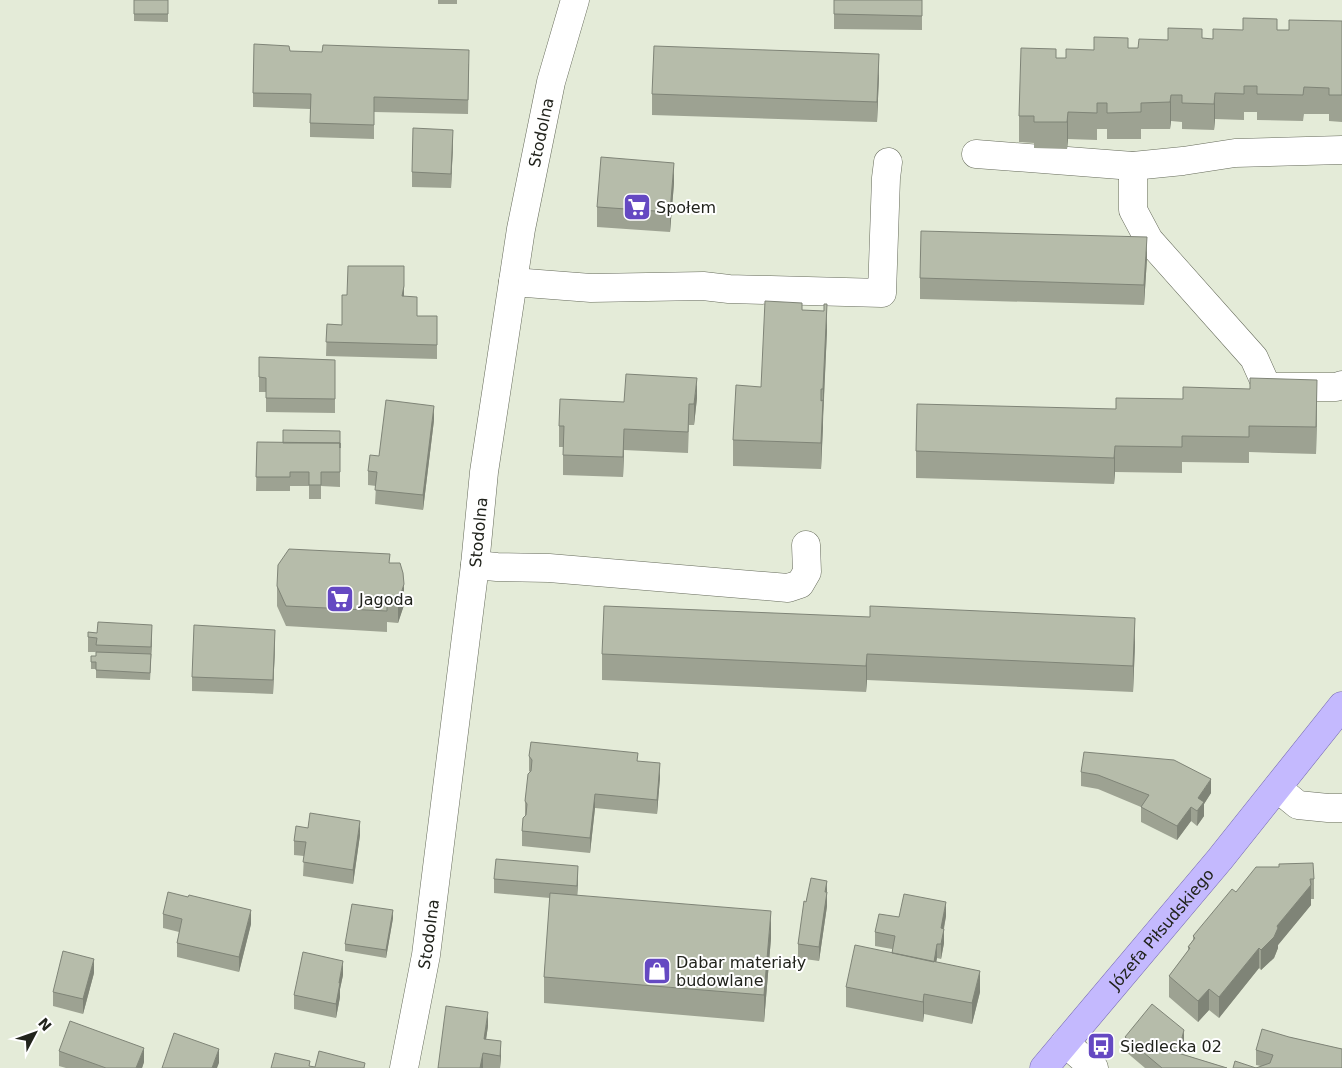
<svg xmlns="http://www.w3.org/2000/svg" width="1342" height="1068" font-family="'DejaVu Sans',sans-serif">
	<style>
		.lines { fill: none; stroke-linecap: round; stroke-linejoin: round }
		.minor-casing { stroke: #666b5b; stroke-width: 29 }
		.major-casing { stroke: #7266af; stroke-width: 29 }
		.minor { stroke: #fff; stroke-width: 28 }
		.major { stroke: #c4b9fe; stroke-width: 28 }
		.wall { fill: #9da292 }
		.shaded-wall { fill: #7f8477 }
		.building { fill: #b6bcaa; stroke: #7f8477 }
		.labels { text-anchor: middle; stroke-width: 4; stroke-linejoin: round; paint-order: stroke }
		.street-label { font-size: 16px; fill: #21231c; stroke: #fff }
		.poi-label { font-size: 16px; fill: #21231c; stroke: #fff; text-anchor: start }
	</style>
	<rect width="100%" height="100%" fill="#e4ebd8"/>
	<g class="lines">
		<!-- minor casing -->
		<g class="minor-casing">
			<g id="minor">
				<path d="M1342 150 1235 153 1183 161 1133 166V210L1149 240 1254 358 1267 387H1336L1342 385"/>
				<path d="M976 154 1133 166"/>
				<path d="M513 282 591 288 703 286 729 289 882 293 886 178 888 162"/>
				<path d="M475 565 497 567 549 568 788 588 800 584 807 572 806 545"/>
				<path d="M1277 788 1298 805 1328 808H1342"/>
				<path d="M1065 1043 1094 1068"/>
				<path id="s1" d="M404 1068 426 955 475 565 484 472 521 229 551 82 575 0"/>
			</g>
		</g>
		<!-- major casing -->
		<g class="major-casing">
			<g id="major">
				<path id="s2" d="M1044 1068 1220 859 1342 706"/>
			</g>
		</g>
		<!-- minor -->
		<use href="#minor" class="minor"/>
		<!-- major -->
		<use href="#major" class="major"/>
	</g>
	<!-- wall -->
	<path class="wall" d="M134 0H168V22L134 21Z
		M438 0H457V4H438Z
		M834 0H922V30L834 29Z
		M1342 21V122L1329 121V114H1304L1303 121 1257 120V112H1244V120L1215 119 1214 130 1182 129V122L1171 121 1170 129H1141V139H1107V129H1097V140L1068 139 1067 149 1034 148V143L1019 142V116L1056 58H1066L1094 50 1128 48H1138L1168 40 1213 39 1243 30H1289Z
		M290 51 469 64 468 114 374 112V139L310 137V109L253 107V93Z
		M879 75 877 122 652 115V94Z
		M453 144 451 188 412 187V172Z
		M674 183 670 232 597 227V207Z
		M1147 258 1144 305 920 299V278Z
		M404 296 417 316H437V359L326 356 327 324 342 325Z
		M802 310 827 330 821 469 733 466V440Z
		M259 357 335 360V413L266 412V392H259Z
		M697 398 694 425H689L688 453 624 450 623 477 563 475V447H559V426L624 402Z
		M1317 406 1316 454 1249 452V463L1182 462V473L1115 472 1114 484 916 478V451L1116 409Z
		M434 420 423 510 375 504 376 486 368 485V471L379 456Z
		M340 431V487L321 486V499H309V486H290V491H256L257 442 283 443Z
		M390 563 404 605 398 623 387 622V632L286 626 277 606V586Z
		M88 632 152 639 150 680 96 678V669H91V662L96 656V652H88Z
		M1135 644 1133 692 867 680 866 692 602 680V654Z
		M275 645 273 694 192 691V677Z
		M529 756 638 761 660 777 657 814 595 808 590 853 522 846V831L525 816V801L530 772 529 771Z
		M1081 772 1211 793 1204 804V816L1197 826 1191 821 1177 840 1141 822V807L1098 789 1081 786Z
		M308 828 360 835 353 884 303 876 304 856 294 855V841Z
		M1279 867 1314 879V899H1311V905L1278 945V948L1274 958 1261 970 1259 968 1219 1018 1209 1010 1198 1022 1169 997V976L1188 951V947L1193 940V936L1236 892Z
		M494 879 578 880 577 895 771 938 764 1022 544 1003V977L550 898 494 893Z
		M827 881V906L819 961 798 958V944L806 902Z
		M188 897 251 924 239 972 177 957V943L179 932 163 928V914Z
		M946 916 944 929V943L941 959 937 958 936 962 980 992 972 1024 924 1014 923 1022 846 1007V987L892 953V949L875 946V932L899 917Z
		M393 918 386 958 345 951V944Z
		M94 973 83 1014 53 1006V992Z
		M343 975 340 989V997L336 1018 294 1009V995Z
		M488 1026 486 1039 501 1056 500 1068H438Z
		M1125 1037 1184 1044 1182 1054 1227 1068H1145L1125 1051Z
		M1289 1037 1342 1049 1256 1068 1261 1066 1256 1065V1050Z
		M59 1051 144 1062 142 1068H66L59 1066Z"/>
	<!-- shaded-wall -->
	<path class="shaded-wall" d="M879 54V75L877 122V102Z
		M1215 93V119L1214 130V104Z
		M1171 95V121L1170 129V102Z
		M1068 112V139L1067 149V122Z
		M453 130V144L451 188V174Z
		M674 163V183L670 232V212Z
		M1147 237V258L1144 305V285Z
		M404 266V300L402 296Z
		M827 304V330L823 416V389Z
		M697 378V398L694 425V404Z
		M1317 380V406L1316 454V427Z
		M823 400V427L821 469V443Z
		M434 406V420L423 510V495Z
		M624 429V450L623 477V457Z
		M1115 446V472L1114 484V458Z
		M404 584V605L398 623V603Z
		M1135 618V644L1133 692V666Z
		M152 625V639L150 680 151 647Z
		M275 630V645L273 694V680Z
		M867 654V680L866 692V666Z
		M660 763V777L657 814V800Z
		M1211 779V793L1204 804V816L1197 826 1198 798Z
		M595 794V808L590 853V838Z
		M1191 807V821L1177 840V826Z
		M360 821V835L353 884V870Z
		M578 866V880L577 901V886Z
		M827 881V906L819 961V947Z
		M1311 885V905L1278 945V948L1274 958 1261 970V950L1277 926Z
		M946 902V916L941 942V928Z
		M251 910V924L239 972V957Z
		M393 910V918L386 958V950Z
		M771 911V938L764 1022V995Z
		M944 929V943L941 959V944Z
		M937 944V958L932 982V968Z
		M1259 948V968L1219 1018V997Z
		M94 959V973L83 1014V999Z
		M343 961V975L340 989V997L336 1018V1004L339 983Z
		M980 971V992L972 1024V1003Z
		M1209 989V1010L1198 1022V1001Z
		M924 994V1014L923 1022V1002Z
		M488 1012V1026L484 1053V1039Z
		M1184 1030V1044L1178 1067V1053Z
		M501 1041V1056L500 1068V1056Z
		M144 1048V1062L142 1068H136Z
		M219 1049V1063L217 1068H212Z
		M483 1053V1068H480Z"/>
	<!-- building -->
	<path class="building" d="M134 0H168V14H134Z
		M834 0H922V16L834 14Z
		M1243 18 1277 19V30H1289V20L1342 21V95H1329V88L1304 87 1303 95 1257 94V86H1244V94L1215 93 1214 104 1182 103V95H1171L1170 102 1141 103V112L1107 113V103H1097V113L1068 112 1067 122H1034V116H1019L1021 48 1056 49V58H1066V49L1094 50V37L1128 38V48H1138L1139 39 1168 40V28L1202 29V38L1213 39V29L1243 30Z
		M254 44 289 46 290 51 322 52 323 45 469 50 468 100 374 97V125L310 123 311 94 253 93Z
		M654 46 879 54 877 102 652 94Z
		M413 128 453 130 451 174 412 172Z
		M601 157 674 163 670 212 597 207Z
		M921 231 1147 237 1144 285 920 278Z
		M348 266H404V286L402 296 417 297V316H437V345L326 342 327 324 342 325V295H347Z
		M765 301 802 303V310L824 311V304H827L823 389H821V401L823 400 821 443 733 440 736 385 761 387Z
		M259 357 335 360V399L266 398V378L259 377Z
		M626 374 697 378 694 404H689L688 432 624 429 623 457 563 455 564 426H559L560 399 624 402Z
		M1250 378 1317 380 1316 427 1249 426V437L1182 436V447L1115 446 1114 458 916 451 917 404 1116 409V398L1183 399V387L1250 389Z
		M386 400 434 406 423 495 375 490 377 472 368 471 370 455 379 456Z
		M283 430 340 431V448V443H283Z
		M257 442 340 443V472H321V485H309V472H290V477H256Z
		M289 549 390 554 389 563H400L403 573 404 584 398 603 387 601V611L286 606 277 586 278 565Z
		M604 606 870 617V606L1135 618 1133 666 867 654 866 666 602 654Z
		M98 622 152 625 151 647 96 645 97 638 88 637V632L97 633Z
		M194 625 275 630 273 680 192 677Z
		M96 652 151 654 150 673 96 670V662H91V656H96Z
		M531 742 638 753 637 761 660 763 657 800 595 794 590 838 522 831 523 818 526 815 527 804 525 801 528 774 531 771 532 760 529 756Z
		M1084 752 1174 760 1211 779 1198 798 1204 802 1197 811 1191 807 1177 826 1141 807 1149 795 1098 775 1081 772Z
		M310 813 360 821 353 870 303 862 306 842 294 841 296 826 308 828Z
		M496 859 578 866 577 886 494 879Z
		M1313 863 1314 879H1310L1311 885 1277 926 1278 928 1274 937 1261 950 1259 948 1219 997 1209 989 1198 1001 1169 976 1190 948 1188 947 1195 938 1193 936 1232 889 1236 892 1256 867H1279V864Z
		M811 878 827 881 825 892H827L819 947 798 944 804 901 806 902Z
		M168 892 188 897 189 895 251 910 239 957 177 943 182 919 163 914Z
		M550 893 771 911 764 995 544 977Z
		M904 894 946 902 941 928 944 929 941 944H937L934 962 892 953 895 936 875 932 879 914 899 917Z
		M352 904 393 910 386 950 345 944Z
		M855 945 980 971 972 1003 924 994 923 1002 846 987Z
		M63 951 94 959 83 999 53 992Z
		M303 952 343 961 339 983H340L336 1004 294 995Z
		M1152 1004 1184 1030 1178 1053 1227 1068H1162L1125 1037Z
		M446 1006 488 1012 484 1039 501 1041 500 1056 483 1053 480 1068H438Z
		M70 1021 144 1048 136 1068H106L59 1051Z
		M1262 1029 1289 1037 1342 1049V1068H1233L1235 1061 1256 1068 1270 1063 1273 1055 1256 1050Z
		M174 1033 219 1049 212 1068H162Z
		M319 1051 365 1063 364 1068H271L275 1053 310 1061 309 1066 315 1067Z"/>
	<!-- icons -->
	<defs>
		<g id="supermarket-square" transform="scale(1.4375)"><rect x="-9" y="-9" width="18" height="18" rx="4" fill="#6549c2" stroke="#fff"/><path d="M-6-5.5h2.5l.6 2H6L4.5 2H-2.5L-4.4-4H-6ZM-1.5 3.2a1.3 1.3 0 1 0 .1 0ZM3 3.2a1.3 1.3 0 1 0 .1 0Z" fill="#fff"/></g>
		<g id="shop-square" transform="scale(1.4375)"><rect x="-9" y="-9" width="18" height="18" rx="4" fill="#6549c2" stroke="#fff"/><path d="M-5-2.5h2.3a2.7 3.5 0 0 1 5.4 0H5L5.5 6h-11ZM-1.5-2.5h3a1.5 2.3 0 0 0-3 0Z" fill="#fff"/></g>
		<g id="bus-square" transform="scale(1.4375)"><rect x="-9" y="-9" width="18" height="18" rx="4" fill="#6549c2" stroke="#fff"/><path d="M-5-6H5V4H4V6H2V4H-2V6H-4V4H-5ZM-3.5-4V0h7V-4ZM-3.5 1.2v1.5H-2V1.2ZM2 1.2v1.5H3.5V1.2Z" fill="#fff"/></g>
	</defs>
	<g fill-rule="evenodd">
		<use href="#supermarket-square" x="637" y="207"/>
		<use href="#supermarket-square" x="340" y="599"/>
		<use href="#shop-square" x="657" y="971"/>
		<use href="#bus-square" x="1101" y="1046"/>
	</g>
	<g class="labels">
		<!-- street labels -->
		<g class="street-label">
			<text dy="6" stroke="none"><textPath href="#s1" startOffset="946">Stodolna</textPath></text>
			<text dy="6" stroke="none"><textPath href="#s1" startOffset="541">Stodolna</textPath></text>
			<text dy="6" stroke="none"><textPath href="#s2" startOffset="182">Józefa Piłsudskiego</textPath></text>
			<text dy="6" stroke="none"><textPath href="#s1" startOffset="136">Stodolna</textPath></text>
		</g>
		<!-- poi labels -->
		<g class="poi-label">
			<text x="656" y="213">Społem</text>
			<text x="359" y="605">Jagoda</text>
			<text x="676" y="968">Dabar materiały<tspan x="676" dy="18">budowlane</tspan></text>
			<text x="1120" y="1052">Siedlecka 02</text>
		</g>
	</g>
	<!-- north arrow -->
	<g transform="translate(35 1033) rotate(49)" stroke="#ffffff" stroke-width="4" paint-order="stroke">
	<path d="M0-4L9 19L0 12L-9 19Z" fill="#21231c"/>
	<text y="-8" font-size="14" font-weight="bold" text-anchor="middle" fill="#21231c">N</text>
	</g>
</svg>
